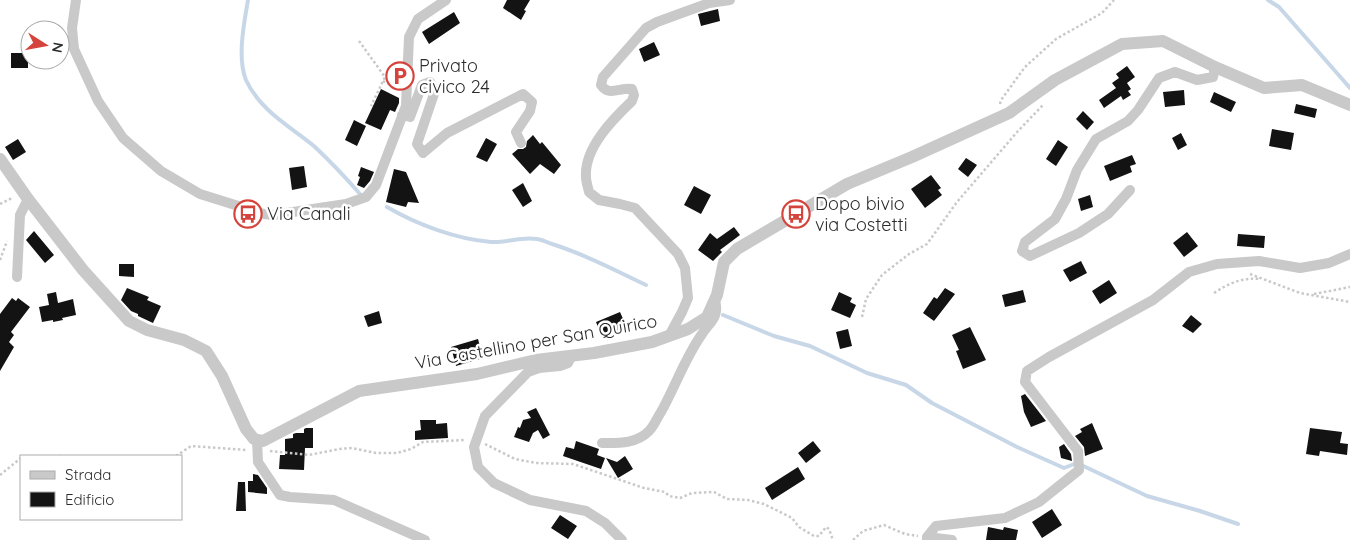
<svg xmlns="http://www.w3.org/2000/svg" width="1350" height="540" font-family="Quicksand,sans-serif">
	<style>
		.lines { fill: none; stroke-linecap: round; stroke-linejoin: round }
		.stream { stroke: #c8d7e7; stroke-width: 4 }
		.building { fill: #131313 }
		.path { stroke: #c9c9c9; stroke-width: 2.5; stroke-dasharray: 2.5 2.5; stroke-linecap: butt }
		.minor { stroke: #c9c9c9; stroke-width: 10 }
		.tertiary { stroke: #c9c9c9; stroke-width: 12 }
		.labels { text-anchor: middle; stroke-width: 5; stroke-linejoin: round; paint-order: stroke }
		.poi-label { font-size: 18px; fill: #2c2c2c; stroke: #fff; text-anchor: start }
		.street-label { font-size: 18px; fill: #2c2c2c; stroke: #fff }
	</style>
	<rect width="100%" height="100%" fill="#fff"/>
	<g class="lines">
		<!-- stream -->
		<path class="stream" d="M248 0C244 23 237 58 246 80 260 111 291 127 315 147 331 162 346 178 360 194
			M1268 0 1279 7 1350 88
			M387 207C418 225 456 239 491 242 507 243 521 236 537 239 543 240 549 243 555 245 587 255 616 271 646 285
			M723 315 774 336 810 346 867 373 906 385 932 403 1017 447 1064 468 1077 463 1147 496 1200 511 1238 524"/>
	</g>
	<!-- building -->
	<path class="building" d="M507 0H530L524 10 526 11 521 20 503 8Z
		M718 9 720 21 701 26 698 14Z
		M454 12 460 23 429 44 422 32Z
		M654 42 660 55 644 62 639 49Z
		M11 53H28V68H11Z
		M1127 66 1135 77 1127 83 1131 89 1128 91 1131 95 1123 100 1121 96 1104 108 1099 100 1116 88 1112 83 1119 78 1116 74Z
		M381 89 399 98V103L395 112 390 110 381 130 365 123Z
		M1184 90 1185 105 1165 107 1163 92Z
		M1214 92 1236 102 1231 112 1210 102Z
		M1296 104 1317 109 1315 118 1294 113Z
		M1083 111 1094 122 1087 130 1076 119Z
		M354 120 366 126 357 146 345 140Z
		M1272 129 1294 133 1291 150 1269 146Z
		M1181 133 1187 145 1178 150 1172 138Z
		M533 135 540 144 542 142 561 165 554 174 540 164 530 174 512 154 518 149H523L526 147 527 141Z
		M486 138 497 144 487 162 476 157Z
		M18 139 26 152 13 160 5 147Z
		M1058 140 1068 147 1056 166 1046 159Z
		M1132 155 1136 164 1130 166 1132 172 1110 181 1104 166Z
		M966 158 977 165 968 177 958 169Z
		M304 166 307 187 292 190 289 168Z
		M361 167 374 172 370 181 364 188 357 185 360 177 358 176Z
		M394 169 406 172 419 203 408 202 406 207 386 202Z
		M931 175 941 188 938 190 942 195 925 208 911 189Z
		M523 183 532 201 523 207 512 190Z
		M694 186 711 195 701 214 684 205Z
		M1090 195 1093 207 1081 211 1078 199Z
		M734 227 740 235 720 250 722 252 713 261 698 250 710 233 717 239Z
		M34 231 54 255 45 263 26 240Z
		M1187 232 1198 246 1184 257 1173 243Z
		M1238 234 1265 236 1264 248 1237 246Z
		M1081 261 1087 273 1070 282 1063 270Z
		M119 264H134V277L119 276Z
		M1109 280 1117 293 1100 304 1092 291Z
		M127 288 149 297 147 300 161 306 153 323 138 316V314L131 311 121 300Z
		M945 288 955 294 934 321 923 313 934 297 937 299Z
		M1023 290 1026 302 1005 307 1002 295Z
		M56 292 58 303 73 299 76 315 62 318 63 320 53 322V320L42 322 39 307 49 305 47 294Z
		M839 292 852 298 850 302 856 305 850 318 831 310Z
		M12 298 16 301 18 298 30 307 11 332 14 335 9 342 14 347 0 371V314Z
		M379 311 382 323 368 327 364 316Z
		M620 312 628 330 603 340 596 322Z
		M1191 315 1202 324 1193 333 1182 326Z
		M970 327 986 360 963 369 956 351 959 350 952 335Z
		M848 329 852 346 840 349 836 332Z
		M478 339 483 358 456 366 451 347Z
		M1025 394 1046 421 1031 427 1024 412 1021 396Z
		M536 408 550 435 543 439 538 430 533 433 529 442 514 437 518 427 520 428 523 420 531 418 527 412Z
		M420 420H436V424L447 423 448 438 415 440V431L421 430Z
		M1092 423 1103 449 1085 456 1084 447 1075 436 1082 432 1080 429Z
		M306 428H313V448H305L304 470 279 469 280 455H285V439L293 438V434L296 433H304V429Z
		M1310 428 1342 432 1340 443 1348 444 1347 455 1320 451 1319 456 1306 454Z
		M576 441 599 449 597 455 605 458 601 469 563 456 566 447 574 449Z
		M813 441 821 451 806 463 798 453Z
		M1064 444 1071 454 1072 461 1061 458 1059 447Z
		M625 456 633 469 618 478 606 458 617 462Z
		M798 467 805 479 772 500 765 488Z
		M253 474 258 475 267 488V494L248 492V481H253Z
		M238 482H245L246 511H236Z
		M1052 509 1062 525 1042 538 1032 522Z
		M560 515 577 526 568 539 551 528Z
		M988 527 1003 530 1004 527 1018 530 1016 540H986Z"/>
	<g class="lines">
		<!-- path -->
		<path class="path" d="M359 41 385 77 371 106
			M383 81 396 88
			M1000 104 1001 100 1025 67 1056 39 1102 13 1114 0
			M0 204 12 198
			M0 260 7 241
			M1250 274 1300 293 1350 302
			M1214 293C1229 283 1243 277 1261 279
			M1314 294 1350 287
			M862 317 866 299 882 275 909 254 927 244 957 202 1018 131 1043 105
			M485 444 515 459 536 463 573 464 644 488 665 492 669 496 680 498 692 493 714 492 727 499 748 500 764 504 792 518 799 527 814 536H819L826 527 829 529 833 540
			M270 451 309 455 339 449 352 448 376 453H397L411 449 423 442 466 440
			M58 456H62
			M176 456 191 446 247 450
			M0 475 21 458
			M853 540 863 531 884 525 905 534 918 536"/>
		<!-- minor -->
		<path class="minor" d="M76 0 72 28 74 49 98 101 123 138 161 171 200 194 264 214 273 215 346 204 366 197 376 185 406 106 409 37 418 19 446 0
			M402 115 410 117 422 85 430 82 435 91 417 144 423 153 447 133 523 94 532 102 530 111 516 132 521 143
			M1130 190 1108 214 1079 233 1030 256 1022 251 1025 242 1055 219 1066 199 1077 170 1096 139 1128 121 1138 110 1159 78 1175 72 1197 80 1213 77 1215 67
			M17 277 20 215 28 199
			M669 336 682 312 688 298 685 268 678 254 635 208 620 204 599 200 589 192C588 187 586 182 586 177 584 148 613 119 632 101L634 95 632 89C620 87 609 97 601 85L603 77 646 28 657 22 709 3 730 0
			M572 355 568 363 560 366 539 368 528 372 485 416 474 447 478 467 494 483 530 500 586 511 605 523 622 540
			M257 440 258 462 280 495 290 497 334 500 425 540
			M602 443C619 443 636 444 649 431 654 426 657 418 661 412 675 387 685 358 702 334 709 323 720 317 715 301
			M927 537 952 540
			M927 540V537L936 526 1005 518 1039 502 1079 470 1078 451 1025 382 1027 371 1049 357 1153 300 1189 272 1217 264 1259 261 1300 268 1329 263 1350 254"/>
		<!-- tertiary -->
		<path class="tertiary" d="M0 159 28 199 83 270 129 321 147 330 184 340 206 351 222 376 246 429 254 439 263 441 359 391 477 374 536 360 594 353 652 342 688 329 707 317 717 295 724 262 737 249 847 184 912 157 1009 113 1055 80 1122 44 1163 41 1215 67 1264 88 1302 85 1350 105"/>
	</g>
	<!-- icons -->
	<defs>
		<g id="parking-ring" transform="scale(1.4375)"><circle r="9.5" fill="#fff" stroke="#d5443c" stroke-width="1.5"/><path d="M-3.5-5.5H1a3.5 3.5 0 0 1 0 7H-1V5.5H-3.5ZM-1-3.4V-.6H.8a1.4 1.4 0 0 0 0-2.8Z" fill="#d5443c"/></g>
		<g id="bus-ring" transform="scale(1.4375)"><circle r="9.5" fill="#fff" stroke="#d5443c" stroke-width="1.5"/><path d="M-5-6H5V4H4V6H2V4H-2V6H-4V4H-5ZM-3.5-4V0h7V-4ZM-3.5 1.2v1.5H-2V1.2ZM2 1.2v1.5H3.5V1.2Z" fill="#d5443c"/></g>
	</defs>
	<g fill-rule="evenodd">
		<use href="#parking-ring" x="400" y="76"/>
		<use href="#bus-ring" x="248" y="214"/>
		<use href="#bus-ring" x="796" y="214"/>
	</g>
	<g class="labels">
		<!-- poi labels -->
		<g class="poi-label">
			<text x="419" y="72">Privato<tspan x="419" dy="21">civico 24</tspan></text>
			<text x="815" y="210">Dopo bivio<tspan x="815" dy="21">via Costetti</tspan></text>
			<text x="267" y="220">Via Canali</text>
		</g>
		<!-- street labels -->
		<g class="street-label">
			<text transform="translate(536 342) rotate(-10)" y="6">Via Castellino per San Quirico</text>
		</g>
	</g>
	<!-- legend -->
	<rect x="20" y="455" width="162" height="65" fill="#ffffff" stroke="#ababab"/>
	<rect x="30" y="471" width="25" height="8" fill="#c9c9c9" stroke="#ababab"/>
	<text x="65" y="480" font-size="15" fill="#2c2c2c">Strada</text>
	<rect x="30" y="492" width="25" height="15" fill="#131313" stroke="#ababab"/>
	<text x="65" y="505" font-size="15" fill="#2c2c2c">Edificio</text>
	<!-- north arrow -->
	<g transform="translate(45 45) rotate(101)"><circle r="24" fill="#ffffff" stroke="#ababab"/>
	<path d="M0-4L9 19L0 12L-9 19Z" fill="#d5443c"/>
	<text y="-8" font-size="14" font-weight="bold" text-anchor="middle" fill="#2c2c2c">N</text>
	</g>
</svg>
